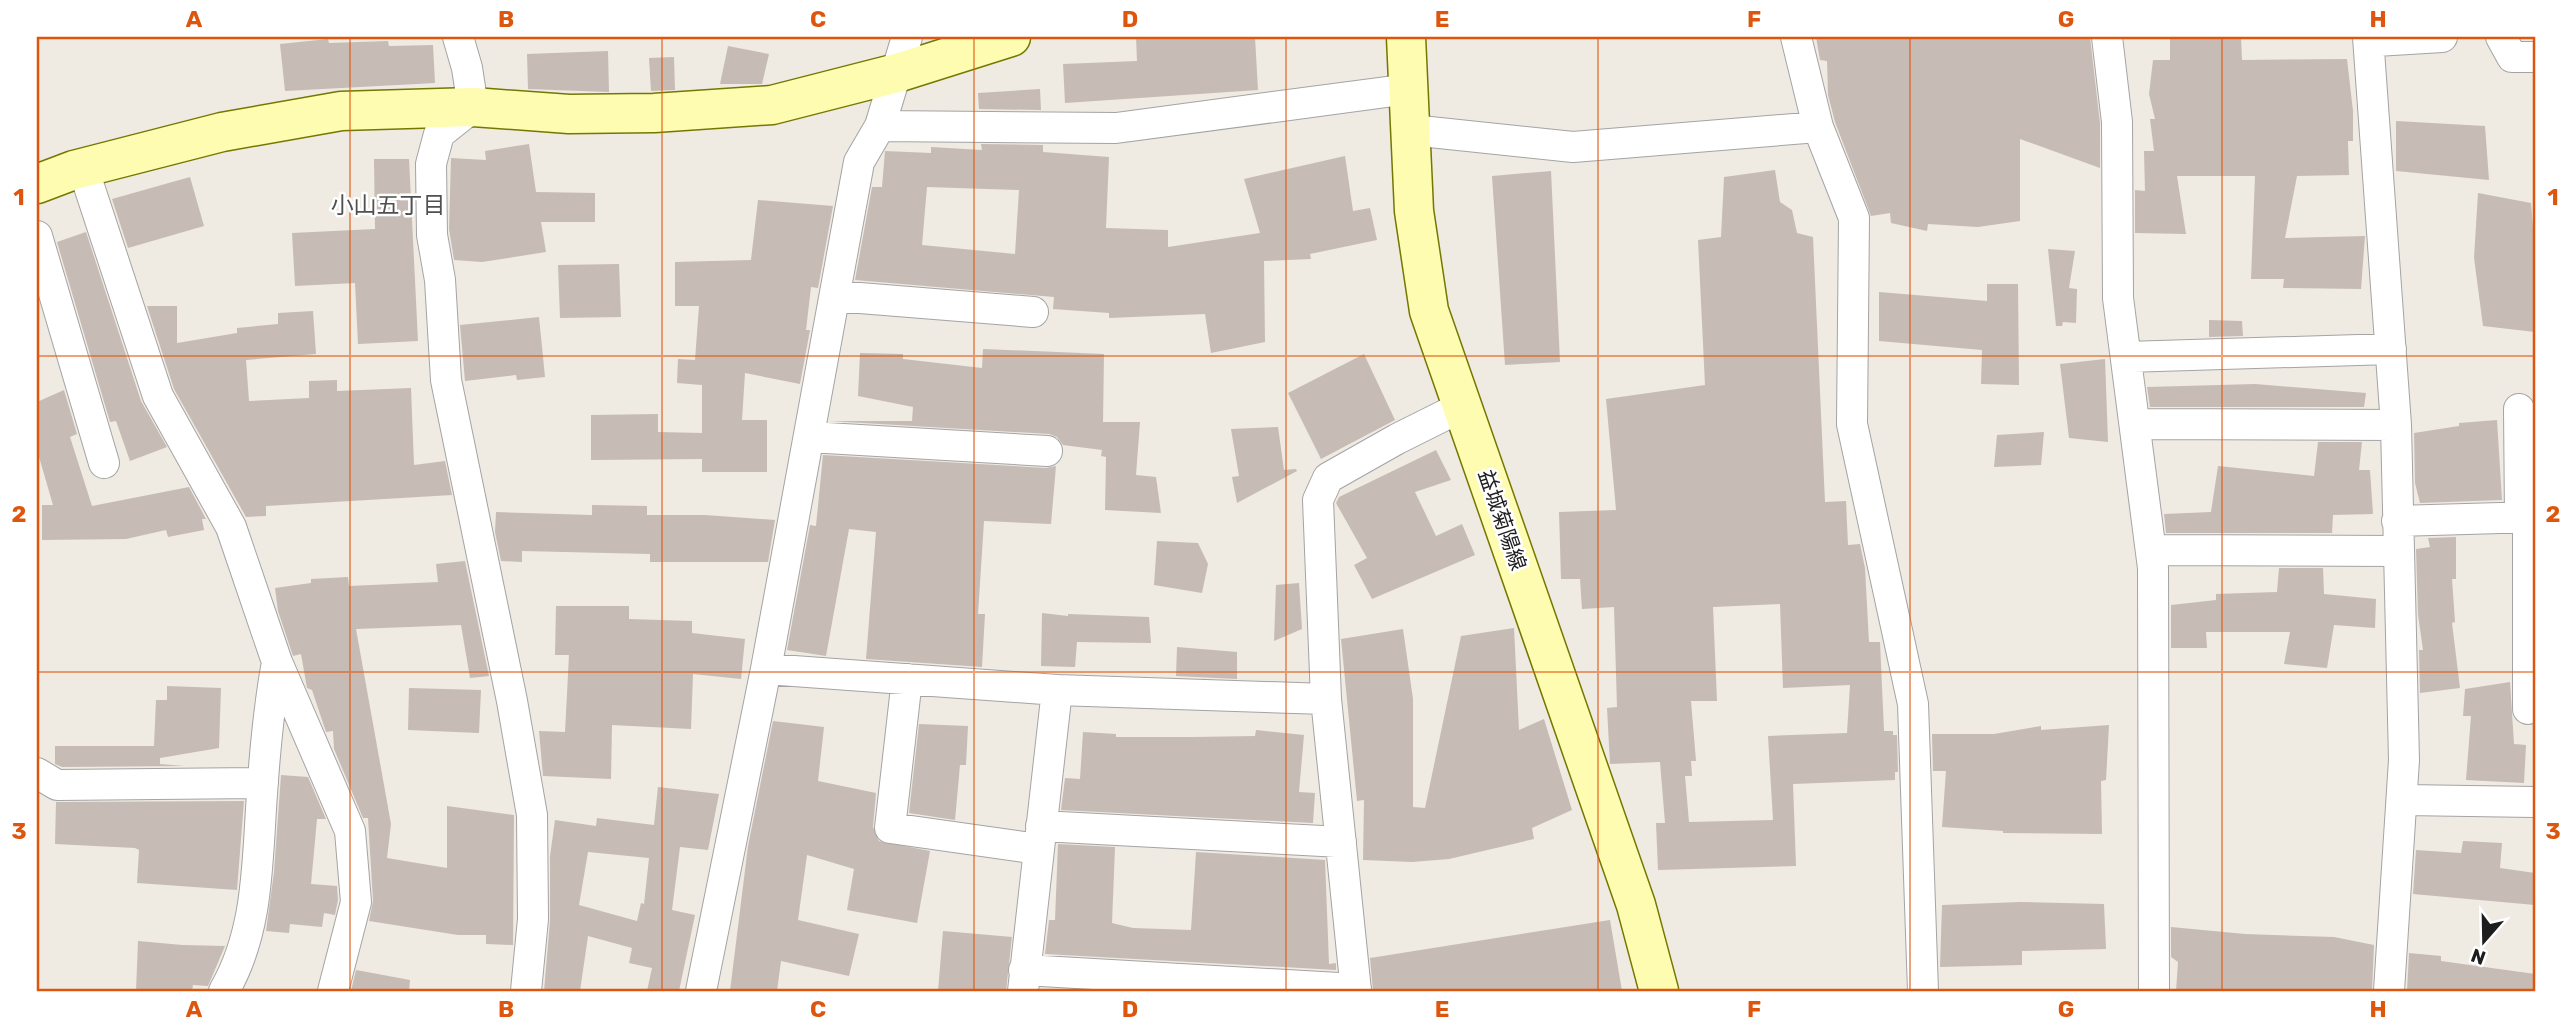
<svg xmlns="http://www.w3.org/2000/svg" width="2572" height="1028" font-family="Rubik,'Noto Sans JP',sans-serif">
	<style>
		.building { fill: #c7bbb5; fill-rule: evenodd }
		.lines { fill: none; stroke-linecap: round; stroke-linejoin: round }
		.street-casing { stroke: #a4a4a4; stroke-width: 32 }
		.secondary-casing { stroke: #747800; stroke-width: 41 }
		.street { stroke: #fff; stroke-width: 30 }
		.secondary { stroke: #fefcb1; stroke-width: 38 }
		.grid { fill: none; stroke: #de560d; stroke-width: 2; stroke-opacity: 0.55 }
		.labels { text-anchor: middle; stroke-width: 5; stroke-linejoin: round; paint-order: stroke }
		.street-label { font-size: 21px; fill: #1d1d1d; stroke: #fff }
		.neighbourhood-label { font-size: 23px; fill: #505050; stroke: #fff }
		.neatline { fill: none; stroke: #de560d; stroke-width: 2.5 }
		.grid-label { font-size: 23px; text-anchor: middle; font-weight: bold; fill: #de560d }
	</style>
	<rect width="100%" height="100%" fill="#efeae2"/>
	<!-- building -->
	<path class="building" d="M1136 37H1255L1258 90 1065 103 1063 64 1137 61Z
		M1816 37H2090L2100 123V168L2020 139V221L1978 227 1928 224 1927 231 1891 223 1890 213 1871 216 1835 122 1828 95 1827 61 1820 60Z
		M2170 37H2241L2242 60 2347 59 2353 111V141H2348L2349 175 2297 176 2285 238 2365 236 2361 289 2283 288 2284 279H2251L2255 176H2177L2186 234 2135 233V190L2145 191 2144 151H2154L2150 119H2155L2149 94 2153 60H2170Z
		M328 39 329 43 388 41 389 46 433 45 435 83 285 91 280 44Z
		M728 46 769 54 762 84H720Z
		M608 51 609 92 528 89 527 54Z
		M674 57 675 90 651 91 649 58Z
		M1040 89 1041 110 979 109 978 93Z
		M2396 121 2485 126 2489 180 2396 171Z
		M529 144 536 192 595 193V222H541L546 252 482 262 454 260 449 229 451 158 486 160 485 151Z
		M981 144 1043 145V152L1109 157 1106 228 1168 230V247L1260 233 1244 179 1345 156 1353 211 1370 208 1377 240 1310 254 1311 259 1264 261 1265 342 1211 353 1205 314 1109 318V313L1053 309 1054 297 855 280 872 187H882L885 151 931 153V147L982 150ZM927 187 1019 190 1015 254 922 245Z
		M374 159H409L418 341 358 344 355 283 295 286 292 233 375 229Z
		M1775 170 1780 202 1792 210 1797 233 1813 237 1825 502 1846 501 1848 545 1860 544 1865 568 1869 642H1880L1884 731H1893V735H1897L1898 772H1895V780L1793 784 1796 866 1658 870 1656 823H1665L1660 762 1610 764 1607 708 1617 707 1614 607 1582 609 1580 579H1561L1559 512 1616 510 1606 399 1705 385 1698 240 1721 237 1724 177ZM1780 604 1783 688 1850 685 1847 733 1768 736 1773 820 1689 822 1685 776H1692L1691 761H1696L1691 701H1717L1713 607Z
		M1551 171 1560 362 1505 365 1492 176Z
		M190 177 204 226 128 248 112 199Z
		M2478 193 2531 203 2535 254V332L2483 326 2474 258Z
		M758 200 833 206 818 288 811 287 806 330H810L800 384 745 373 742 420H767V472H702V459L591 460V415L658 414V432L702 433V385L677 383 678 359 695 360 699 306H675V262L751 260Z
		M86 232 141 401 167 447 130 461 116 421 110 422 57 242Z
		M2048 249 2075 251 2069 288 2077 289 2076 323 2063 322 2062 326H2056Z
		M619 264 621 317 560 318 558 265Z
		M1987 284H2018L2019 385 1981 384 1982 350 1879 341V292L1987 301Z
		M147 306H177V343L237 333V328L278 324V313L313 311 316 354 246 360 249 401 309 398V381L337 380V391L411 388 414 465 445 461 452 495 266 506V516L246 517 174 389Z
		M539 317 545 377 517 380 516 375 465 381 460 325Z
		M2209 320 2242 321 2243 336 2209 337Z
		M983 349 1104 354 1103 422H1140L1136 475 1156 477 1161 513 1105 510 1106 457 1101 456 1102 450 1063 445 1057 437 1049 434 829 421H912L913 407 858 396 860 353 903 354V359L982 368Z
		M1364 354 1395 420 1321 459 1288 393Z
		M2105 359 2108 442 2069 438 2060 364Z
		M2255 384 2366 393 2364 407H2150L2147 387Z
		M64 390 77 434 70 437 92 506 189 487 206 519H202L204 530 168 537 166 530 126 539 42 540V505H53L37 450V402Z
		M2497 420 2502 500 2420 503 2415 483 2414 433 2459 426V423Z
		M1278 427 1284 470 1296 469 1297 471 1237 503 1232 477 1239 476 1231 429Z
		M2044 432 2041 465 1994 467 1997 435Z
		M2318 442H2362L2359 470H2370L2373 514 2333 515 2332 533H2166L2164 514 2211 512 2218 466 2314 476Z
		M1436 450 1451 480 1415 492 1436 536 1462 524 1475 555 1372 599 1354 565 1367 558 1336 503 1339 497Z
		M823 455 1046 468 1056 466 1051 524 984 521 978 614H985L982 667 866 659 876 532 849 529 826 656 787 650 810 525 816 526Z
		M592 505 647 506V515H705L775 520 768 562H650V554L522 551V562L501 561 495 532 496 512 592 515Z
		M2456 537V579H2452L2455 622 2452 623 2460 688 2420 693 2419 650H2423L2418 615 2416 549 2430 547 2428 538Z
		M1157 541 1198 543 1208 564 1202 593 1154 585Z
		M465 561 489 676 470 678 461 625 356 629 391 824 387 858 447 868V806L514 815 513 945 486 944V935H458L369 921 373 901 368 818H363L334 749 333 731 326 732 312 690 307 688 301 654 293 656 278 611 275 588 311 583V579L348 577 349 586 438 582 436 564Z
		M2279 568H2323L2324 594 2376 599 2375 628 2334 625 2327 668 2284 664 2290 632H2206L2207 648H2171V605L2216 600V594L2277 592Z
		M1299 583 1302 629 1274 641 1276 585Z
		M556 606H629V619L692 621V633L745 639 741 679 693 674 691 729 612 725 611 779 543 776 539 731 565 732 569 655H555Z
		M1042 613 1068 616V614L1149 617 1151 643 1077 642 1075 667 1041 666Z
		M1514 628 1519 730 1544 719 1572 810 1532 828 1534 839 1449 859 1412 862 1363 860 1364 800 1357 801 1341 639 1403 629 1413 699V807L1425 808 1461 636Z
		M1177 647 1237 652V679L1176 676Z
		M2510 682 2514 744 2526 745 2524 783 2466 780 2471 716H2463L2465 689Z
		M167 686 221 688 219 748 160 758V764L184 766 62 767 55 764V746H154L156 700H167Z
		M409 688 481 690 479 733 408 730Z
		M773 721 824 727 818 781 876 793 873 827 879 841 930 851 917 923 847 910 854 869 807 855 798 920 859 934 849 976 781 961 777 991H730L748 846Z
		M919 724 968 726 966 765H960L955 820 909 813Z
		M2109 725 2106 780 2101 781 2102 834 2003 833V831L1942 827 1946 771H1933L1932 734H1994L2041 726V730Z
		M1256 730 1304 735 1299 792 1315 793 1313 823 1061 810 1065 778 1080 779 1083 732 1116 734V737H1193L1255 736Z
		M281 775 308 777 326 819H317L311 884 337 886 338 900 335 915 324 913 322 927 290 924 289 933 266 931 274 872Z
		M658 787 719 794 708 850 680 847 672 910 695 915 679 991H647L652 968 629 963 632 948 588 936 580 991H544L550 921V856L555 820 596 826 597 818 654 825ZM588 852 649 858 644 904 641 903 637 921 579 905Z
		M244 801 237 890 137 883 139 850 135 848 55 844 56 802Z
		M2463 841 2502 843 2500 868 2535 873V905L2413 894 2416 850 2461 853Z
		M1058 844 1115 847 1112 923 1133 928 1191 930 1196 852 1325 860 1329 964 1336 963V970L1045 954 1049 920H1055Z
		M2020 902 2104 904 2106 949 2022 951V965L1940 967 1942 905Z
		M1610 920 1622 991H1373L1370 958Z
		M2171 927 2245 934 2334 937 2374 945 2372 991H2176L2178 962 2171 957Z
		M943 931 1012 937 1006 991H938Z
		M138 941 182 945 225 946 208 986 193 985 192 991H136Z
		M2409 953 2441 956V961L2535 974V991H2407Z
		M356 970 410 980 409 991H351Z"/>
	<g class="lines">
		<!-- street casing -->
		<g class="street-casing">
			<path id="street" d="M458 37 467 68 473 107 439 134 431 164 432 235 440 280 446 380 512 701 532 815 533 919 526 991
				M1796 37 1818 127
				M2107 37 2117 122 2118 298 2153 568 2154 991
				M2368 37 2396 425 2404 760 2389 991
				M2501 37 2512 57H2535
				M2368 38 2376 41 2442 37
				M880 126 1116 128 1409 89
				M1411 130 1573 147 1818 127 1854 218 1852 424 1913 704 1923 991
				M83 168 158 396 231 527 277 662
				M37 236 104 463
				M835 296 1033 312
				M2126 357 2391 349
				M2519 409 2520 517
				M2135 424 2396 425
				M809 437 1047 451
				M2397 521 2535 517
				M2151 550 2397 551
				M766 669 1057 690 1326 699
				M907 679 890 828 1038 849
				M2528 709V517
				M37 773 57 785 263 783
				M2404 800 2535 802
				M1041 826 1341 842
				M1024 970 1356 989
				M224 991C259 931 257 862 262 794 265 749 269 706 277 662L350 831 356 902 333 991
				M701 991 766 669 859 162 880 126 907 37
				M1023 991 1057 690
				M1356 991 1326 699 1318 500 1328 478 1397 439 1463 406"/>
		</g>
		<!-- secondary casing -->
		<g class="secondary-casing">
			<path id="secondary" d="M1406 37 1414 211 1429 311 1636 905 1659 991
				M37 184 74 170 222 132 341 111 473 107 569 114 654 113 772 105 897 73 1011 37"/>
		</g>
		<!-- street -->
		<use href="#street" class="street"/>
		<!-- secondary -->
		<use href="#secondary" class="secondary"/>
	</g>
	<!-- grid -->
	<path class="grid" d="M350 37V991M662 37V991M974 37V991M1286 37V991M1598 37V991M1910 37V991M2222 37V991M37 356H2535M37 672H2535"/>
	<g class="labels">
		<!-- street labels -->
		<g class="street-label">
			<text transform="translate(1502 520) rotate(71)" y="7">益城菊陽線</text>
		</g>
		<!-- neighbourhood labels -->
		<g class="neighbourhood-label">
			<text x="388" y="213">小山五丁目</text>
		</g>
	</g>
	<!-- border -->
	<rect width="2572" height="1028" fill="none" stroke="#ffffff" stroke-width="77"/>
	<!-- north arrow -->
	<g transform="translate(2484 941) rotate(200)" stroke="#ffffff" stroke-width="5" paint-order="stroke">
	<path d="M0-5L12 26L0 18L-12 26Z" fill="#1d1d1d"/>
	<text y="-10" font-size="19" font-weight="bold" text-anchor="middle" fill="#1d1d1d">N</text>
	</g>
	<rect x="38" y="38" width="2496" height="952" class="neatline"/>
	<g class="grid-label">
		<text x="194" y="27">A</text>
		<text x="506" y="27">B</text>
		<text x="818" y="27">C</text>
		<text x="1130" y="27">D</text>
		<text x="1442" y="27">E</text>
		<text x="1754" y="27">F</text>
		<text x="2066" y="27">G</text>
		<text x="2378" y="27">H</text>
		<text x="19" y="205">1</text>
		<text x="2553" y="205">1</text>
		<text x="19" y="522">2</text>
		<text x="2553" y="522">2</text>
		<text x="19" y="839">3</text>
		<text x="2553" y="839">3</text>
		<text x="194" y="1017">A</text>
		<text x="506" y="1017">B</text>
		<text x="818" y="1017">C</text>
		<text x="1130" y="1017">D</text>
		<text x="1442" y="1017">E</text>
		<text x="1754" y="1017">F</text>
		<text x="2066" y="1017">G</text>
		<text x="2378" y="1017">H</text>
	</g>
</svg>
